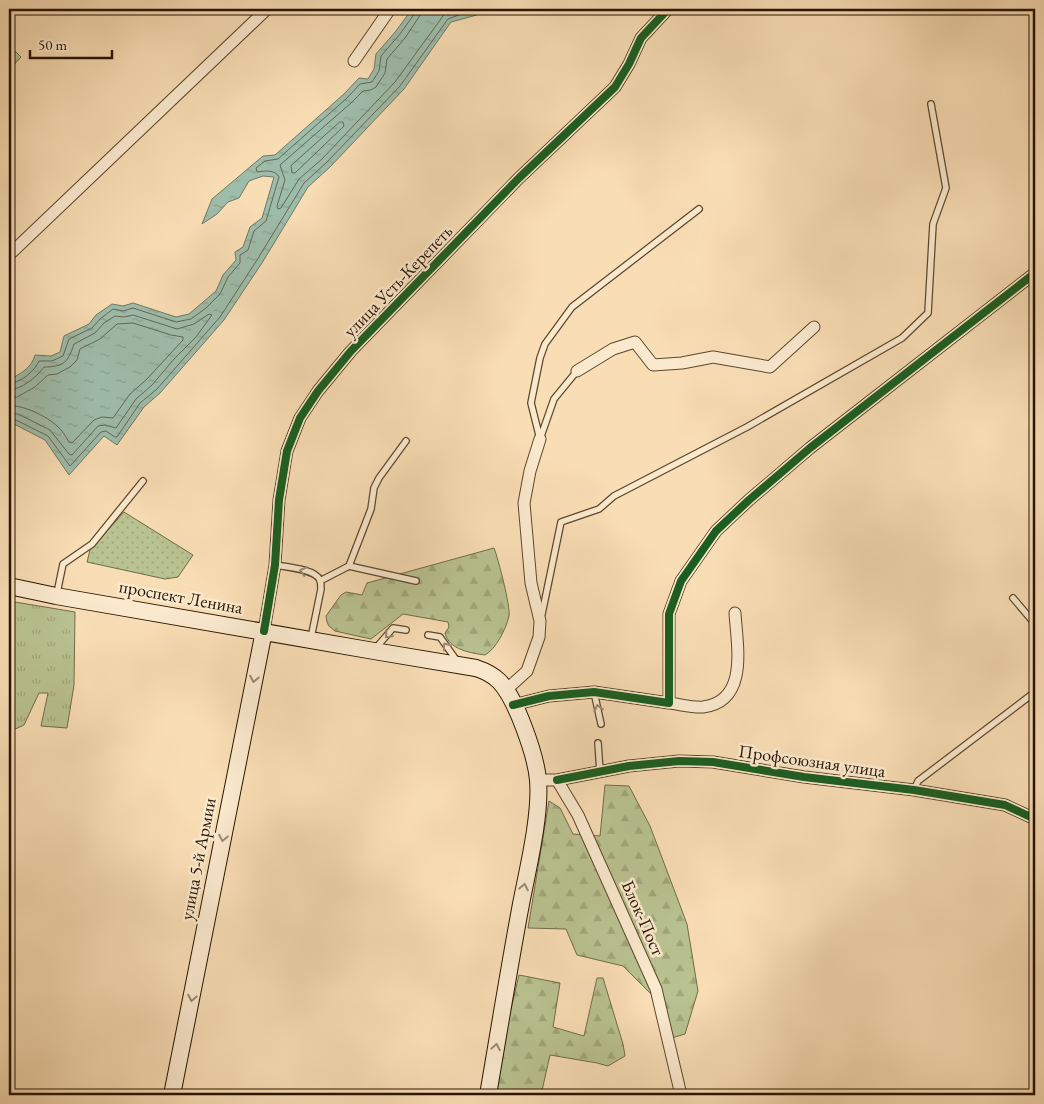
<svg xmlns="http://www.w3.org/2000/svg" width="1044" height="1104" font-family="'EB Garamond',serif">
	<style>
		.grass { fill: url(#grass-tufts); stroke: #706c48 }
		.forest { fill: url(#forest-firs); stroke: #706c48 }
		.park { fill: url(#park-crowns); stroke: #706c48 }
		.garden { fill: url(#garden-dots); stroke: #706c48 }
		.water { fill: url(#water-ripples); stroke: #6e7966 }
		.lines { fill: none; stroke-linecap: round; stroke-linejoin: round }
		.shore { stroke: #626855; stroke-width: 1 }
		.service-casing { stroke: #5c472d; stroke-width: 8 }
		.minor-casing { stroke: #5c472d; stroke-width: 13 }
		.secondary-casing { stroke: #271500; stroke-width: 18 }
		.service { stroke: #fbe9ce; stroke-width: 5.5 }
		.minor { stroke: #fbe9ce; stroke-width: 11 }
		.secondary { stroke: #fbe9ce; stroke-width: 16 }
		.cycleway-casing { stroke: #fbe9ce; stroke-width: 11 }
		.cycleway { stroke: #1b5e20; stroke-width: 8 }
		.oneway { stroke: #9c8a71 }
		.labels { text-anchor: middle; stroke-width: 5; stroke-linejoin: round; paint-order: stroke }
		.street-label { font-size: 18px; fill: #271500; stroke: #fbe9ce }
	</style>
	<defs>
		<pattern id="grass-tufts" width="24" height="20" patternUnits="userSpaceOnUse" patternTransform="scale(1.25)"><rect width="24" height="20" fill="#b9c291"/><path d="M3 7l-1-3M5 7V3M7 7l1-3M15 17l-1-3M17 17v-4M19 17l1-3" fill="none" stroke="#9fa67b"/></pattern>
		<pattern id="forest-firs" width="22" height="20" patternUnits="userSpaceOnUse" patternTransform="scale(1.25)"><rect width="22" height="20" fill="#b9c291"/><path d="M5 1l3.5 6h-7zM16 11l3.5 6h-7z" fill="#9fa67b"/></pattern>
		<pattern id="park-crowns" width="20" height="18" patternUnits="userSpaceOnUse" patternTransform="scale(1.25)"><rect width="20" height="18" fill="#b9c291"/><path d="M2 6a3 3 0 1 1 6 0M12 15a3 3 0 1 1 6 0" fill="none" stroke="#9fa67b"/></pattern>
		<pattern id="garden-dots" width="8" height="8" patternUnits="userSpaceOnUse" patternTransform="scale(1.25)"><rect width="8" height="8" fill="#b9c291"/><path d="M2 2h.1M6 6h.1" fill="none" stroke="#9fa67b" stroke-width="1.8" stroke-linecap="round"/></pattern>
		<pattern id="water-ripples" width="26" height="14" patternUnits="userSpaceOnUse" patternTransform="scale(1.25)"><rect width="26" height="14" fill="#9ebcaa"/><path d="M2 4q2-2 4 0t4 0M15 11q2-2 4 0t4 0" fill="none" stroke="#88a190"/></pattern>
	</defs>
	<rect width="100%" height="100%" fill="#f9ddb4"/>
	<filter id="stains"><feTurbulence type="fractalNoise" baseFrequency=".004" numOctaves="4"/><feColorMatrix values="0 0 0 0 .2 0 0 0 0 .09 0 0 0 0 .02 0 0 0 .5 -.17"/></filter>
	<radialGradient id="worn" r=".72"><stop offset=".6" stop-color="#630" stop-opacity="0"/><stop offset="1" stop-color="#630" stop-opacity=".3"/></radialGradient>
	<!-- grass -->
	<path class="grass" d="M9 601 75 612 74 685 67 728 41 726 48 693H39L24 725 9 732Z"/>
	<!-- forest -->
	<path class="forest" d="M494 548C498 558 511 608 509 616 506 629 496 649 485 655 471 653 449 650 445 633L449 627 448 622 403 614 371 639 335 631 329 626 327 622 326 616 341 595 346 592 362 595 367 583Z
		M605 785 629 786 650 826 687 924 698 991 685 1034 665 1040 652 995 623 966 577 955 566 929 528 928 549 801 560 808 573 834 600 836Z
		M519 975 560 983 553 1027 584 1036 597 978H603L623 1044 625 1056 608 1066 597 1063 550 1055 541 1095H491Z"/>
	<!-- park -->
	<path class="park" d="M9 45 21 57 9 70Z"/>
	<!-- garden -->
	<path class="garden" d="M124 512 193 555 178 577 165 579 87 562 90 550Z"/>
	<!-- water -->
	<path class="water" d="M412 9H482L477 15 451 22 404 89 330 167 308 187 262 263 224 320 160 393 144 407 117 445 104 436 69 475 45 440 14 424 9 428V380C21 373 31 369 35 355L51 356 60 352 64 336 89 324 96 315 112 304 123 306 133 303 176 317 189 314 216 291 223 275 236 260 235 252 243 247 250 227 262 218 274 177 263 176 249 181 239 198 228 202 217 214 202 224 212 199 263 156 275 155 344 94 359 78 368 79 374 69 376 54 396 31Z"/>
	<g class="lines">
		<!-- shore -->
		<path class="shore" d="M422 9 419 17 405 38 387 59 385 73 376 87 371 90 363 91 351 103 280 165 285 180 277 206 278 209 281 208 299 179 322 159 395 82 443 16 447 12 457 9
			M340 122H343L344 126 295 173H292L291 166Z
			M9 384C21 382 34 372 39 361H52L63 356 69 339 92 328 100 319 113 309 123 311 133 308 176 322 191 319 206 308 220 294 228 277 240 263V255L248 250 254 231 266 221 279 177C275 169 264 171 257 172L256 168 265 161 278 159 347 98 360 84 372 82 379 71 381 56 400 34 415 13V9
			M9 390C22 389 36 378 44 367 64 367 68 362 74 344L95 333 104 323 115 316 124 317 133 315 177 329 194 324 209 314 212 315 196 337 174 359 152 385 136 399 116 428 105 425 98 426 72 455 69 454 50 430 18 414H9
			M9 398 17 397 35 387 48 375 57 374 70 367 77 360 80 349 100 339 117 324 133 323 171 335 183 337V340L146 380 130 394 113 418 102 417 94 420 72 443 69 442C66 437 62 430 57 426 48 417 22 404 9 406
			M9 422 16 420 48 436 70 466 101 432 106 431 115 437H117L140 403 157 389 220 317 257 260 304 183 326 163 400 86 448 19 475 9"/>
		<!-- service casing -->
		<g class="service-casing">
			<path id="service" d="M540 439 531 403 540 358 545 344 572 307 699 209
				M540 439 554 399 577 371
				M275 565C287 567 315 569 320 580 321 583 321 586 321 589L311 638
				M349 566 371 509 374 488 379 478 406 441
				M320 581 349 566 416 581
				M57 593 63 564 92 544 143 481
				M1013 598 1035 624
				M542 614 561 522 599 509 614 496 747 427 902 338 928 313 933 224 946 188 931 104
				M428 635 440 637 457 661
				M375 649 393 628 406 630
				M594 692 601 724
				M598 743 600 772
				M914 790 918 781 1035 692"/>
		</g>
		<!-- minor casing -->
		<g class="minor-casing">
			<path id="minor" d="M354 61 390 9
				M9 255 267 9
				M577 371 613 349 635 342 653 365 682 363 713 357 770 367 814 327
				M264 631 275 565 279 500 287 451 300 418 318 391 351 351 519 178 615 87 629 64 641 38 668 9
				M506 690 527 671 539 637 540 621 531 583 524 503 530 471 540 439
				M669 703C679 704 693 708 703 707 749 701 737 646 735 613
				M513 705 549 696 594 692 669 703V614L681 581 716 531 749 500 810 448 1035 273
				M538 780H557L578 815 656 989 681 1095
				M557 780 629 766 679 761 713 762 804 777 914 790 1005 805 1035 819"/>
		</g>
		<!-- secondary casing -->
		<g class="secondary-casing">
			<path id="secondary" d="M9 586 56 596 374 651 476 668C485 671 493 675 499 681 516 698 536 756 538 780 541 815 528 868 521 904 509 968 499 1031 488 1095
				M172 1095 264 631"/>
		</g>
		<!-- service -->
		<use href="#service" class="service"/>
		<!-- minor -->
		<use href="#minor" class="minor"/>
		<!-- secondary -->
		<use href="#secondary" class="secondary"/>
		<!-- cycleway casing -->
		<g class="cycleway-casing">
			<path id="cycleway" d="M264 631 275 565 279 500 287 451 300 418 318 391 351 351 519 178 615 87 629 64 641 38 668 9
				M513 705 549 696 594 692 669 703V614L681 581 716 531 749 500 810 448 1035 273
				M557 780 629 766 679 761 713 762 804 777 914 790 1005 805 1035 819"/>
		</g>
		<!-- cycleway -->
		<use href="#cycleway" class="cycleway"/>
	</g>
	<!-- one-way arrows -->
	<defs><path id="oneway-chevron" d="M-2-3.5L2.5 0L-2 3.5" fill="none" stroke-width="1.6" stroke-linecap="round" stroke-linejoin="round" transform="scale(1.25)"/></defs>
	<g class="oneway">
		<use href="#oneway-chevron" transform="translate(303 571) rotate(-166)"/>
		<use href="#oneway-chevron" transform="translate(388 635) rotate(131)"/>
		<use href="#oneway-chevron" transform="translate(446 646) rotate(-126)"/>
		<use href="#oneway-chevron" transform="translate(254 679) rotate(101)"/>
		<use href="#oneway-chevron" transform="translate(598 708) rotate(-104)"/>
		<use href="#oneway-chevron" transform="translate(223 838) rotate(101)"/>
		<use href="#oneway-chevron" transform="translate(524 887) rotate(-79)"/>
		<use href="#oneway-chevron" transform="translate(192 998) rotate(101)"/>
		<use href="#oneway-chevron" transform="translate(496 1047) rotate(-80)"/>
	</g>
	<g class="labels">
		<!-- street labels -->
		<g class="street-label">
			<text transform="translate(398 281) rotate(-46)" y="6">улица Усть-Керепеть</text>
			<text transform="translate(181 597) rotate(10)" y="6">проспект Ленина</text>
			<text transform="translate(812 761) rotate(8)" y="6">Профсоюзная улица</text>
			<text transform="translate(198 859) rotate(-79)" y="6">улица 5-й Армии</text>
			<text transform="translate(643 918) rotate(66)" y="6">Блок-Пост</text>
		</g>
	</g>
	<!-- margin -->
	<rect width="1044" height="1104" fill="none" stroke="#f9ddb4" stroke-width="30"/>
	<rect x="10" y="10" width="1024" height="1084" fill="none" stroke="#271500" stroke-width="2.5"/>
	<rect x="15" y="15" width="1014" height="1074" fill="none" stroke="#271500"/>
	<!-- scale -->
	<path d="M30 50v8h82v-8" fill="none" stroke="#271500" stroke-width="2.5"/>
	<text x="38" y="50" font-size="15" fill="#271500" stroke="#fbe9ce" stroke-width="4" paint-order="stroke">50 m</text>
	<rect width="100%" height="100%" filter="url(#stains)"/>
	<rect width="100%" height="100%" fill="url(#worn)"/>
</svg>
